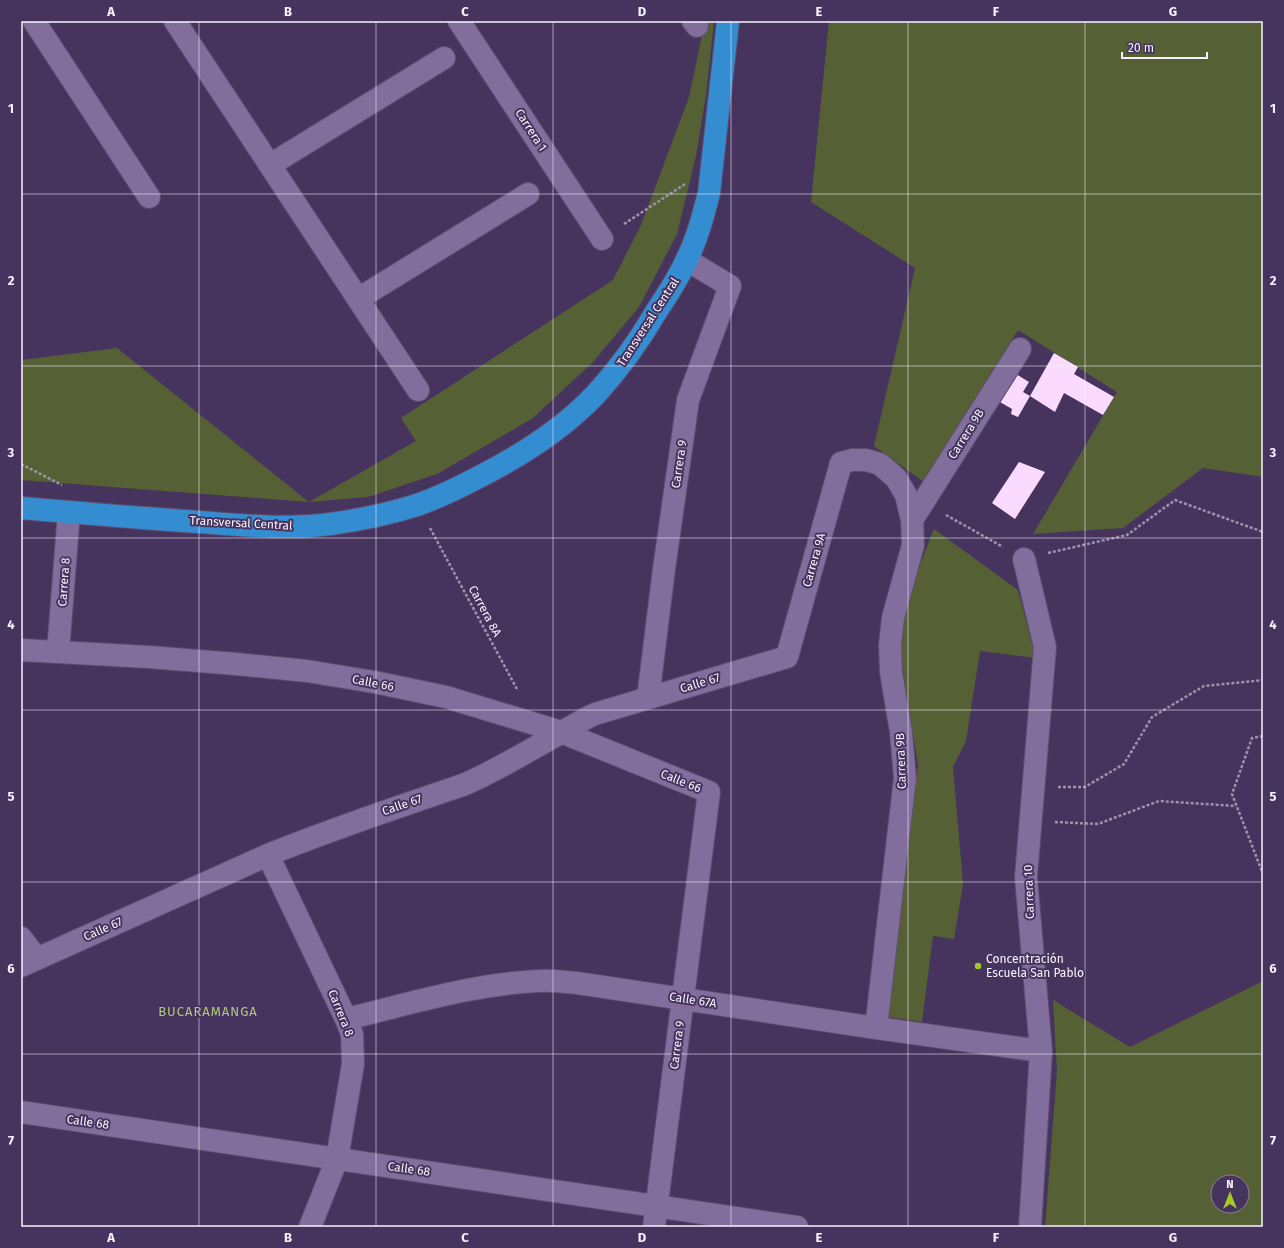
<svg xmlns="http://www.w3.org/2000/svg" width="1284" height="1248" font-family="'Fira Sans',sans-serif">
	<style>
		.green { fill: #556135; fill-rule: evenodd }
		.building { fill: #fadafe }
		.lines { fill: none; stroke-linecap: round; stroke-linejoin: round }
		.minor-casing { stroke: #5d4e6f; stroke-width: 24 }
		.major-casing { stroke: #5d4e6f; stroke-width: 24 }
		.path { stroke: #9e93ad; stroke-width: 2.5; stroke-dasharray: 3 2; stroke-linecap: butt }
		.minor { stroke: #816e9d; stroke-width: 22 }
		.major { stroke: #348dd1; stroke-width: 22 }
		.grid { fill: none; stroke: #f7f3fe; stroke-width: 1; stroke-opacity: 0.55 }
		.poi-dot { fill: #a5c823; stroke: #46345e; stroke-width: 1.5 }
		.labels { text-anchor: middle; stroke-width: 4; stroke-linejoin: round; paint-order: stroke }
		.street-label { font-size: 12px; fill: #f7f3fe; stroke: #46345e }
		.poi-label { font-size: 12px; fill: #f7f3fe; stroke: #46345e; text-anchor: start }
		.neighbourhood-label { font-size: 13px; letter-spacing: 1px; fill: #b3c87f; stroke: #46345e }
		.neatline { fill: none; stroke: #f7f3fe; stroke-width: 1.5 }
		.grid-label { font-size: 13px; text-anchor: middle; font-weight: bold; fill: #f7f3fe }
	</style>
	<rect width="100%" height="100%" fill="#46345e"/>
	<!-- green -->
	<path class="green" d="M705 21H714L706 95 696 156 677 234 639 307 593 362 533 418 437 474 368 497 309 502 21 480V360L117 348 309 502 416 441 401 418 613 280 641 225 689 97Z
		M829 21H1263V477L1203 468 1123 528 1033 534 1117 392 1018 330 925 483 874 446 915 268 811 202Z
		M934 529 1018 590 1036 658 980 651 966 741 953 767 963 884 954 939 933 936 922 1022 888 1017 918 765 900 653 906 600Z
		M1263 981V1227H1045L1057 1071 1053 1000 1130 1047ZM1218 1182H1242V1206H1218Z"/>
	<!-- building -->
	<path class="building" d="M1054 353 1078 367 1074 374 1114 397 1103 415 1064 393 1055 412 1030 396 1018 417 1011 414 1012 409 993 398 1011 371 1029 382 1023 392 1030 396Z
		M1019 462 1045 472 1015 519 992 503Z"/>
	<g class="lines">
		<!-- minor casing -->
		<g class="minor-casing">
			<path id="minor" d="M34 21 149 197
				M175 21 418 390
				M459 21 602 239
				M693 21 697 26
				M270 165 444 58
				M358 299 528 194
				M912 520 1020 349
				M1024 559 1045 647 1026 877 1041 1051 1030 1227
				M21 650 149 657 236 664 307 671 374 682 446 697 561 732 709 792 654 1227
				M58 652 69 512
				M648 698 664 569 688 400 730 286 687 260
				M268 855 346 1019 352 1034 353 1064 337 1159 310 1227
				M21 938 37 959
				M21 966 268 855C332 829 398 807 463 785 496 771 526 752 557 735 570 728 581 720 595 714L787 657 841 463 852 460H866L880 464 896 478 906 495 912 520 913 545 893 618 890 645 891 672 901 732 905 778 876 1028
				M346 1019C409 1004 473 984 538 981 551 980 564 982 577 983L876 1028 1041 1051
				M21 1112 797 1227"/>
		</g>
		<!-- major casing -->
		<g class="major-casing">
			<path id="major" d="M21 508C80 513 139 518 199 522 242 525 286 530 330 524 359 520 389 514 417 505 437 498 456 489 475 479 519 457 562 430 596 394 619 369 639 341 656 312 667 295 678 279 686 261 697 240 703 216 709 193L728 21"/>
		</g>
		<!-- path -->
		<path class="path" d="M624 224 685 184
			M21 464 62 485
			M946 515 1003 547
			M430 528 518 691
			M1048 553 1127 535 1175 500 1263 532
			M1263 642V652
			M1263 736 1252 738 1232 794 1263 874
			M1058 787H1085L1124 764 1152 717 1204 686 1263 680
			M1055 822 1098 824 1159 801 1236 806"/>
		<!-- minor -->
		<use href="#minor" class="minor"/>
		<!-- major -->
		<use href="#major" class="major"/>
	</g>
	<!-- grid -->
	<path class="grid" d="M199 21V1227M376 21V1227M553 21V1227M731 21V1227M908 21V1227M1085 21V1227M21 194H1263M21 366H1263M21 538H1263M21 710H1263M21 882H1263M21 1054H1263"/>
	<!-- markers -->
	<circle class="poi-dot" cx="978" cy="966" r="4"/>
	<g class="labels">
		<!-- street labels -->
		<g class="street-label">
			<text transform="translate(531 130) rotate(57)" y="4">Carrera 1</text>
			<text transform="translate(648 322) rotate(-57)" y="4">Transversal Central</text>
			<text transform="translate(966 434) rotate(-58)" y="4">Carrera 9B</text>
			<text transform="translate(679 464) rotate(-82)" y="4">Carrera 9</text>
			<text transform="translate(241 523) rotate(3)" y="4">Transversal Central</text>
			<text transform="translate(814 560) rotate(-74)" y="4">Carrera 9A</text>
			<text transform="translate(64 582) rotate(-86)" y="4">Carrera 8</text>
			<text transform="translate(485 611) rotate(62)" y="4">Carrera 8A</text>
			<text transform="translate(373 683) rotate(11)" y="4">Calle 66</text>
			<text transform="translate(700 683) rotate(-17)" y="4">Calle 67</text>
			<text transform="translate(901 761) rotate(-92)" y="4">Carrera 9B</text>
			<text transform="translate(681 781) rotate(22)" y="4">Calle 66</text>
			<text transform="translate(402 805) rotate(-19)" y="4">Calle 67</text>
			<text transform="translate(1029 892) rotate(-92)" y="4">Carrera 10</text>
			<text transform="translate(103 929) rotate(-24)" y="4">Calle 67</text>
			<text transform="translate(693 1000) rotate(9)" y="4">Calle 67A</text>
			<text transform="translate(341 1013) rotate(68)" y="4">Carrera 8</text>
			<text transform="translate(677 1045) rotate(-83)" y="4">Carrera 9</text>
			<text transform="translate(88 1122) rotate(8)" y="4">Calle 68</text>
			<text transform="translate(409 1169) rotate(8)" y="4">Calle 68</text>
		</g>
		<!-- poi labels -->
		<g class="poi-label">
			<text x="986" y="963">Concentración<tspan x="986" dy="14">Escuela San Pablo</tspan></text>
		</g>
		<!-- neighbourhood labels -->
		<g class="neighbourhood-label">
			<text x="208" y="1016">BUCARAMANGA</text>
		</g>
	</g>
	<!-- border -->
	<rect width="1284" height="1248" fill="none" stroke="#46345e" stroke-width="44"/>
	<!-- north arrow -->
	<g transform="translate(1230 1194)"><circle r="19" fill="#46345e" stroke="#8d809e"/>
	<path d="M0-3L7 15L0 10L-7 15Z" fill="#a5c823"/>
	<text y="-6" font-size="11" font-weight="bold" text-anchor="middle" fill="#f7f3fe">N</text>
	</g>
	<!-- scale -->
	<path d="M1122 52v6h85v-6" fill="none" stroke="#f7f3fe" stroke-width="2"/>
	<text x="1128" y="52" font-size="12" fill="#f7f3fe" stroke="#46345e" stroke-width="3" paint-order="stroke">20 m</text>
	<rect x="22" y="22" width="1240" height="1204" class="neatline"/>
	<g class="grid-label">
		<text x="111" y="16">A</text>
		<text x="288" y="16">B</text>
		<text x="465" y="16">C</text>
		<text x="642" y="16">D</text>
		<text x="819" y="16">E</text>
		<text x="996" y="16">F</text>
		<text x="1173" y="16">G</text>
		<text x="11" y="113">1</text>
		<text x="1273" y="113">1</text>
		<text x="11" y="285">2</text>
		<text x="1273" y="285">2</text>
		<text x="11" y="457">3</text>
		<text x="1273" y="457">3</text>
		<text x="11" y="629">4</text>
		<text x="1273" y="629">4</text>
		<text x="11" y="801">5</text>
		<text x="1273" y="801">5</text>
		<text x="11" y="973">6</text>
		<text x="1273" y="973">6</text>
		<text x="11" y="1145">7</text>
		<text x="1273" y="1145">7</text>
		<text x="111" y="1242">A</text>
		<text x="288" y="1242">B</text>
		<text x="465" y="1242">C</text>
		<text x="642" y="1242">D</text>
		<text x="819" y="1242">E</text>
		<text x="996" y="1242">F</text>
		<text x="1173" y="1242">G</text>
	</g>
</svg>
